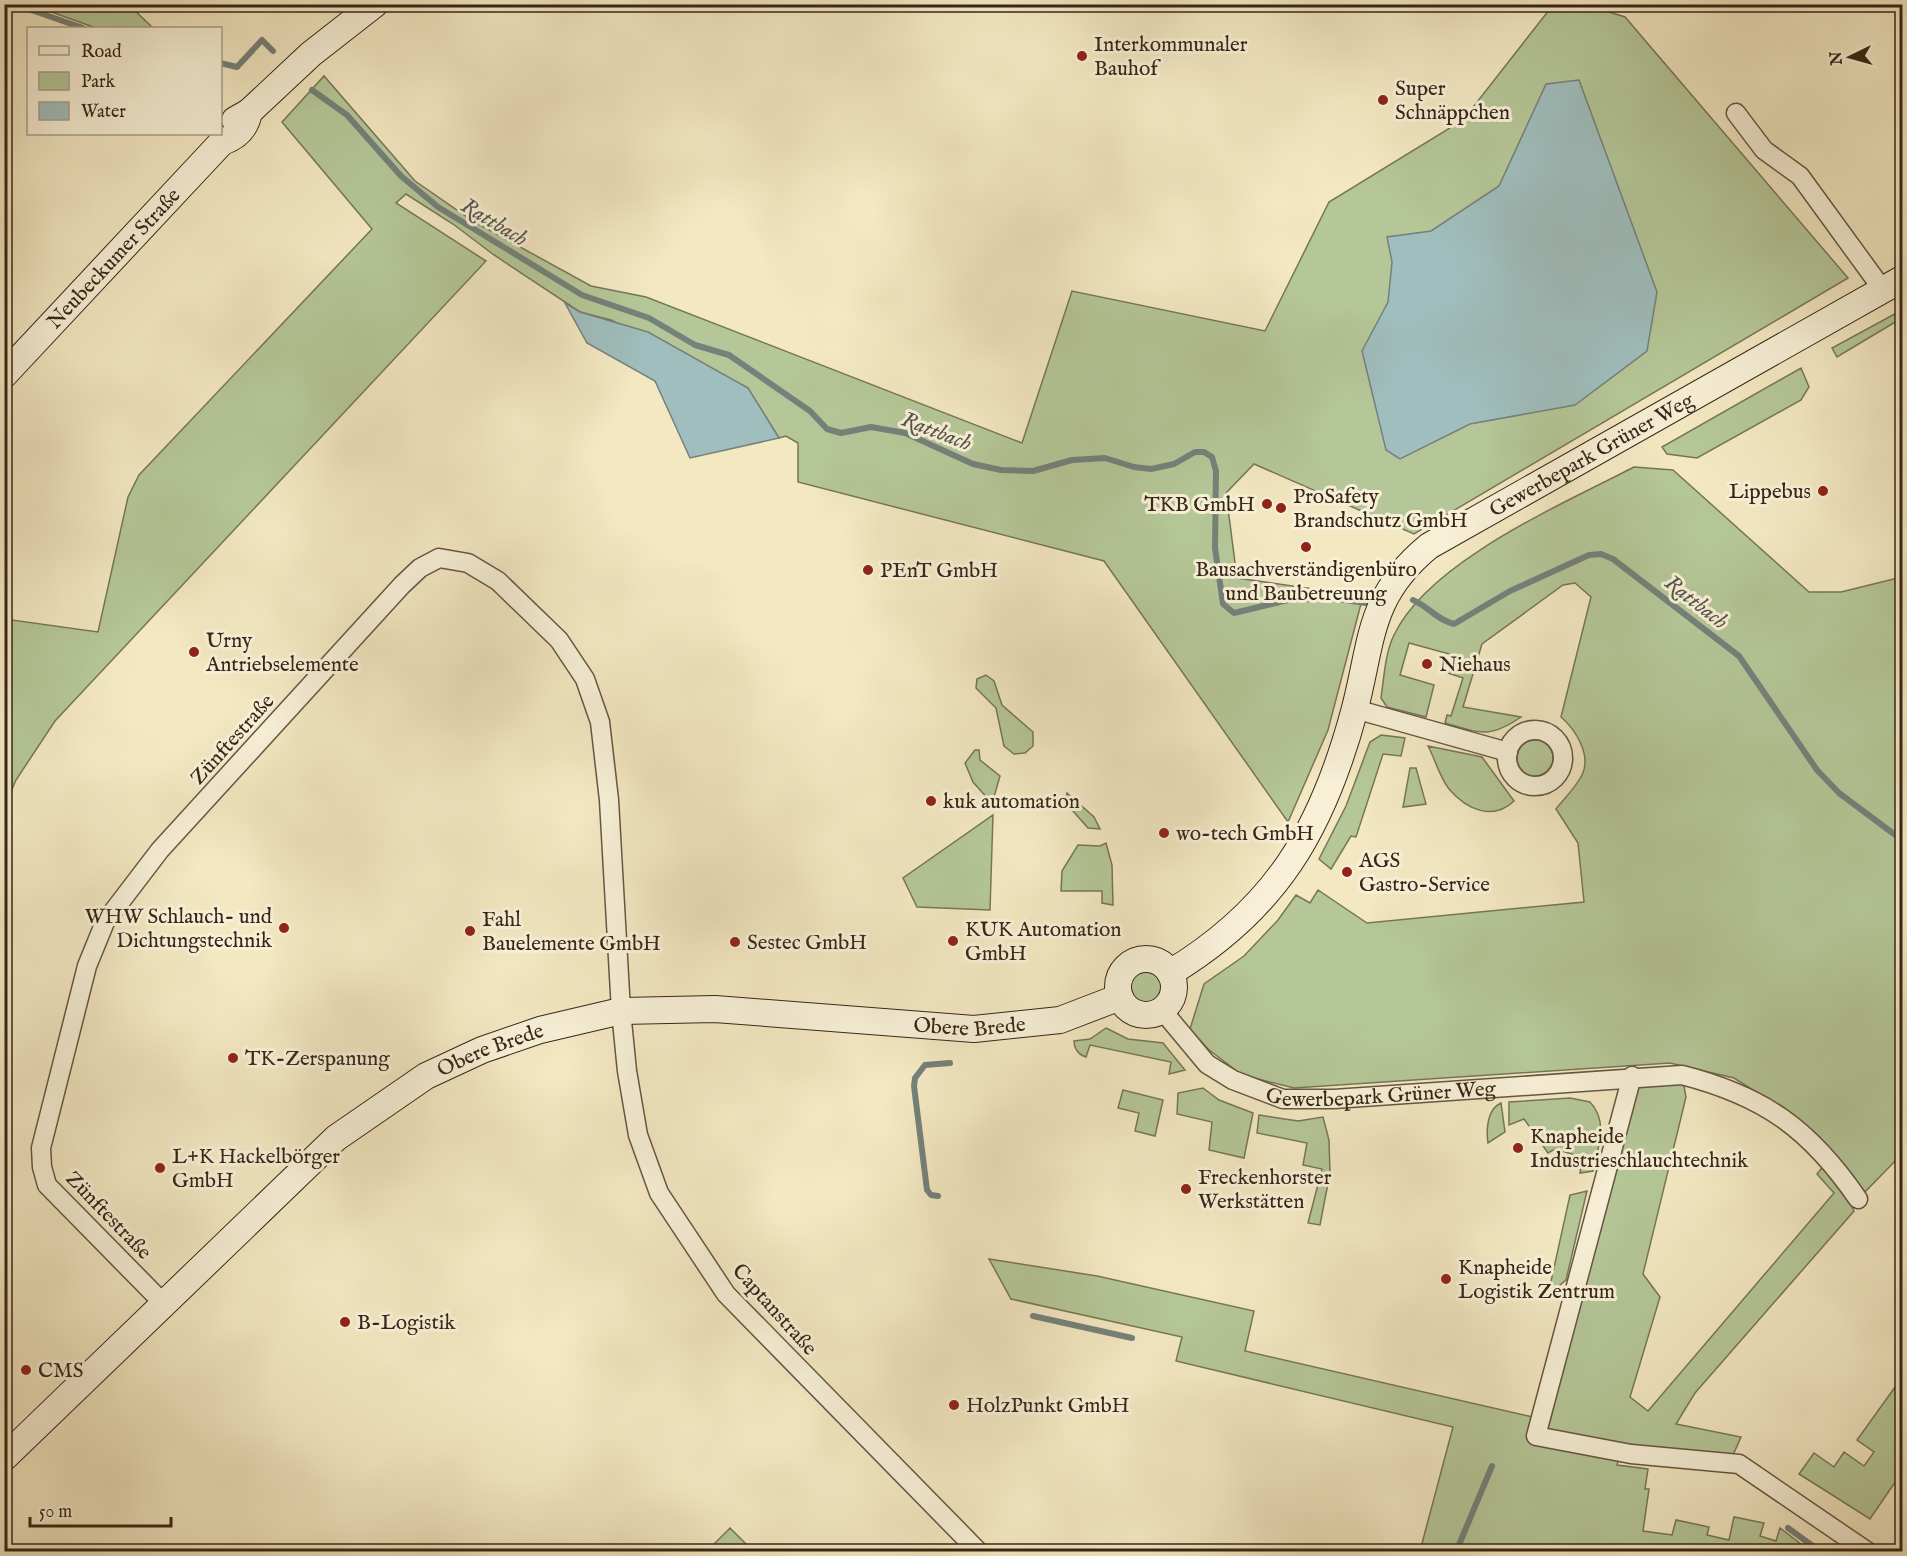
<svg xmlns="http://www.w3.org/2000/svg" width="1907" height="1556" font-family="'IM FELL English',serif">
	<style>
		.green { fill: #b5c798; stroke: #767658; stroke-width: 1.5 }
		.water { fill: #9fbebd; stroke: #75817b; stroke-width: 1.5 }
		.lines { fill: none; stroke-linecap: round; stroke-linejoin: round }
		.stream { stroke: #75817b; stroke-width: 6 }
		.street-casing { stroke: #665642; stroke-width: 21 }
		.secondary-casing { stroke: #372617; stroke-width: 28 }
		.street { stroke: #f7f0d7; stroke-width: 18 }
		.secondary { stroke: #f7f0d7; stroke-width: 26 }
		.poi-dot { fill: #8f2418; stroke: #f7f0d7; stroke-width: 2 }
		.labels { text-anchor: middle; stroke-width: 6; stroke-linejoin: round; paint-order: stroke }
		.poi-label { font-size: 21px; fill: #372617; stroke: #f7f0d7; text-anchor: start }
		.street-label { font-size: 21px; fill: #372617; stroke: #f7f0d7 }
		.water-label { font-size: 22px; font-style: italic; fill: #565449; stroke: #f7f0d7 }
	</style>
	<rect width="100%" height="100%" fill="#f3e8c2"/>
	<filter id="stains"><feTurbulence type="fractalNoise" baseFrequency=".00333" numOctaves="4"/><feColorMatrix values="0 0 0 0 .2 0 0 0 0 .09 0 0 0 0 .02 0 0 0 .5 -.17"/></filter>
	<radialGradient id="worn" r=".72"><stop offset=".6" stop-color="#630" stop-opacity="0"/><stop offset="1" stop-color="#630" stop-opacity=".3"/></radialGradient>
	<!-- green -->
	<path class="green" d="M32 5H129L153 28H96Z
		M1553 5H1587L1625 17 1848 278 1414 534 1254 464 1226 493 1237 578 1363 596 1328 730 1288 822 1104 561 798 482V443L786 436 779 438 748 388 611 320 580 312 494 255 453 224 406 194 396 203 486 261 55 721 16 780 5 805V619L98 632 128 497 139 475 372 229 282 122 324 76 415 181 473 221 591 286 646 297 1022 443 1072 291 1265 331 1329 202 1463 120Z
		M1902 310V318L1837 357 1832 348Z
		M1801 368 1809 387 1801 400 1697 458 1667 454 1662 447Z
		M1634 467 1673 470 1809 592H1841L1902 577V1154L1858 1199 1832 1164 1854 1211 1695 1393 1676 1424 1741 1437 1730 1462 1623 1443 1617 1465 1648 1469 1645 1489H1649L1643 1531 1672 1535 1676 1520 1709 1527 1707 1535 1729 1540 1734 1517 1764 1523 1760 1536 1776 1541 1780 1528 1810 1551H1420L1453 1427 1176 1361 1182 1337 1011 1299 989 1259 1097 1276 1254 1311 1245 1351 1550 1421 1632 1076 1682 1075 1686 1097 1643 1274 1660 1297 1630 1397 1648 1411 1834 1193 1817 1174 1829 1159 1796 1117 1734 1078 1670 1063 1294 1088 1242 1075 1208 1049 1190 1029 1204 984 1244 956 1278 920 1296 895 1310 903 1318 890 1367 923 1584 902 1578 843 1556 809C1564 799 1576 787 1582 775 1592 755 1575 729 1561 717L1591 597 1575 583 1563 585 1482 644 1463 707 1521 717C1489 739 1480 733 1445 723L1447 715 1451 716 1463 678 1448 673 1453 655 1409 643 1400 675 1434 685 1426 717 1387 707 1381 698C1384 678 1385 653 1394 635 1429 561 1563 504 1634 467Z
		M986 675 994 681 1002 705 1033 732V746L1025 753 1014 754 1004 746 996 708 976 688 977 679Z
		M1381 735 1405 738 1401 756 1383 754 1356 837 1351 836 1331 869 1319 859 1346 806 1370 742Z
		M1517 758a18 18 0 1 1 36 0a18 18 0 1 1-36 0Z
		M1428 746 1482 757 1514 801C1493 821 1467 810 1449 789 1440 778 1435 759 1428 746Z
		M975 750H979L980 760 1000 776 994 797 989 800 973 782 965 763Z
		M1410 768H1416L1426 804 1403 807Z
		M1067 793 1094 817 1100 829 1088 828 1065 802Z
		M993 815 990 910 917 907 903 878Z
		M1106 843 1112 865 1113 905 1102 903V891H1061L1062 871 1078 845 1100 846Z
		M1130 987a16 16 0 1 1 32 0a16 16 0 1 1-32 0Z
		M1106 1028 1128 1039 1163 1043 1185 1070 1169 1074 1171 1062 1090 1045 1086 1057C1079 1055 1074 1049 1074 1041L1090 1039Z
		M1203 1088 1219 1100 1253 1113 1244 1158 1209 1150 1212 1122 1177 1114 1178 1093Z
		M1123 1090 1163 1100 1155 1136 1135 1131 1139 1113 1118 1108Z
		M1570 1098 1590 1102C1609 1122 1598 1147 1593 1171L1580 1173 1582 1157 1555 1149 1548 1153 1524 1119 1509 1125V1102Z
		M1501 1103 1505 1132 1488 1143C1486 1130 1487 1109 1501 1103Z
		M1259 1115 1298 1121 1323 1117 1329 1140 1330 1173 1320 1225 1308 1223 1322 1169 1303 1165 1307 1143 1257 1133Z
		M1587 1191 1566 1280 1548 1295 1570 1195Z
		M1898 1383 1902 1387V1472L1870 1519 1799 1474 1814 1453 1834 1467 1844 1452 1864 1466 1874 1452 1857 1440Z
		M730 1528 753 1551H711L712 1546Z"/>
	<!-- water -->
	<path class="water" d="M1579 80 1657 292 1647 351 1575 405 1470 424 1400 459 1386 450 1362 351 1388 302 1392 262 1387 237 1431 231 1499 186 1546 84Z
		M565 303 580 312 648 332 748 388 779 438 690 458 655 381 587 343Z"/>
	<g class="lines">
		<!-- stream -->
		<path class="stream" d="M14 4 83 28
			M220 63 237 67 262 40 273 51
			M312 90 347 115 401 176 438 207 582 295 649 318 695 345 729 355 810 411 827 429 841 433 871 427 905 433 973 464 1001 470 1033 471 1072 460 1105 458 1134 467 1151 469 1174 464 1195 452H1204L1212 457 1216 471 1215 548 1223 604 1234 613 1288 600 1331 598 1366 603
			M1413 600C1429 607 1437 620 1454 624L1510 591 1589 555 1601 554 1613 559 1739 656 1817 770 1839 793 1902 840
			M938 1196 931 1195 927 1190 914 1086 915 1078 925 1065 950 1063
			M1033 1316 1132 1338
			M1788 1528 1821 1552
			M1456 1552 1492 1466"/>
		<!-- street casing -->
		<g class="street-casing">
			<g id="street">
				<path d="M1736 113 1764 150 1800 176 1883 290"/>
				<path d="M1355 709 1508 752"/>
				<circle cx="1535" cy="758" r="28"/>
				<path id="s1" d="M1162 1010 1207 1064 1233 1080 1283 1099H1334L1682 1075C1764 1096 1810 1129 1858 1199"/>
				<path d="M1632 1076 1536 1436 1631 1454 1739 1464 1868 1552"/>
				<path d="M165 1305 47 1185 42 1167 41 1148 87 966 105 922 160 850 402 585 420 568 439 558 468 563 498 581 559 640 585 679 600 722 609 800 621 1011 627 1071 638 1135 659 1193 726 1294 979 1552"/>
			</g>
		</g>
		<!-- secondary casing -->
		<g class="secondary-casing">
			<g id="secondary">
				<path d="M235 120 249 112 311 54 375 4"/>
				<path id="s2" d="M4 375 222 142C237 137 246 128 249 112"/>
				<circle cx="1146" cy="987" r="28"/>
				<path id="s3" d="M1170 973C1276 909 1322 830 1354 712 1373 641 1367 597 1429 546L1902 279"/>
				<path id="s4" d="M4 1458 336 1138 426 1076 482 1050 540 1030 621 1011 715 1009 974 1029 1060 1020 1120 997"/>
			</g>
		</g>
		<!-- street -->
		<use href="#street" class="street"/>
		<!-- secondary -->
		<use href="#secondary" class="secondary"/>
	</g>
	<!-- markers -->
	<g class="poi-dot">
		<circle cx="1082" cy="56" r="6"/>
		<circle cx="1383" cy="100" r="6"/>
		<circle cx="1823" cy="491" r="6"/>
		<circle cx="1267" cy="504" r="6"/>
		<circle cx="1281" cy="508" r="6"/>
		<circle cx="1306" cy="547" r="6"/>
		<circle cx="868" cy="570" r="6"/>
		<circle cx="194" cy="652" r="6"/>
		<circle cx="1427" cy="664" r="6"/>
		<circle cx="931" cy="801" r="6"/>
		<circle cx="1164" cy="833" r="6"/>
		<circle cx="1347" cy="872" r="6"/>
		<circle cx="284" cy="928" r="6"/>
		<circle cx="470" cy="931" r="6"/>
		<circle cx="953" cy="941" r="6"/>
		<circle cx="735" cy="942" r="6"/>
		<circle cx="233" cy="1058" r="6"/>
		<circle cx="1518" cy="1148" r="6"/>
		<circle cx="160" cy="1168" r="6"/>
		<circle cx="1186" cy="1189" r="6"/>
		<circle cx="1446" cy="1279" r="6"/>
		<circle cx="345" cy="1322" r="6"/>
		<circle cx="26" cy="1370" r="6"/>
		<circle cx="954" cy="1405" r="6"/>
	</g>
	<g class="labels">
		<!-- poi labels -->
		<g class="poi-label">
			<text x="1094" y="51">Interkommunaler<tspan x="1094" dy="24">Bauhof</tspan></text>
			<text x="1395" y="95">Super<tspan x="1395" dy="24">Schnäppchen</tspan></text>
			<text x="1811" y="498" text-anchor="end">Lippebus</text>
			<text x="1293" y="503">ProSafety<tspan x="1293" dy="24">Brandschutz GmbH</tspan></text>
			<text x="1255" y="511" text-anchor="end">TKB GmbH</text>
			<text x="1306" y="576" text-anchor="middle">Bausachverständigenbüro<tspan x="1306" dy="24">und Baubetreuung</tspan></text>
			<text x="880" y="577">PEnT GmbH</text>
			<text x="206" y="647">Urny<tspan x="206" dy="24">Antriebselemente</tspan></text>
			<text x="1439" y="671">Niehaus</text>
			<text x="943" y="808">kuk automation</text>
			<text x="1176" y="840">wo-tech GmbH</text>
			<text x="1359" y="867">AGS<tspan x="1359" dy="24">Gastro-Service</tspan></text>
			<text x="272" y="923" text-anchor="end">WHW Schlauch- und<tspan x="272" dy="24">Dichtungstechnik</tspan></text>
			<text x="482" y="926">Fahl<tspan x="482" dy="24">Bauelemente GmbH</tspan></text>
			<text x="965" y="936">KUK Automation<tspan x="965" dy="24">GmbH</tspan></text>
			<text x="747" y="949">Sestec GmbH</text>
			<text x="245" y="1065">TK-Zerspanung</text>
			<text x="1530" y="1143">Knapheide<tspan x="1530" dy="24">Industrieschlauchtechnik</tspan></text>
			<text x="172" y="1163">L+K Hackelbörger<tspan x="172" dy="24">GmbH</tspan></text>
			<text x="1198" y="1184">Freckenhorster<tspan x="1198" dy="24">Werkstätten</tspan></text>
			<text x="1458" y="1274">Knapheide<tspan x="1458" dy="24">Logistik Zentrum</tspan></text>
			<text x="357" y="1329">B-Logistik</text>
			<text x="38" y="1377">CMS</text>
			<text x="966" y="1412">HolzPunkt GmbH</text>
		</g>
		<!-- street labels -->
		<g class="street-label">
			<text dy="7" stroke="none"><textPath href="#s2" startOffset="160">Neubeckumer Straße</textPath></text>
			<text dy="7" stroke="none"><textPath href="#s3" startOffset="702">Gewerbepark Grüner Weg</textPath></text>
			<text transform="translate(232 739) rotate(-48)" y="7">Zünftestraße</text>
			<text dy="7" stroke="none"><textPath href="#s4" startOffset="1126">Obere Brede</textPath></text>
			<text dy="7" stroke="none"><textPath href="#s4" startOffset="640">Obere Brede</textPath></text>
			<text dy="7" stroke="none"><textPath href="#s1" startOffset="252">Gewerbepark Grüner Weg</textPath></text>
			<text transform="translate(109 1215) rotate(46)" y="7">Zünftestraße</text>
			<text transform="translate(775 1309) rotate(48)" y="7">Captanstraße</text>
		</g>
		<!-- water labels -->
		<g class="water-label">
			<text transform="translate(495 221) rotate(31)" y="8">Rattbach</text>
			<text transform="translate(937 430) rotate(21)" y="8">Rattbach</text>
			<text transform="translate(1697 601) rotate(38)" y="8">Rattbach</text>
		</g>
	</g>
	<!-- margin -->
	<rect width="1907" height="1556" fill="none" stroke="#f3e8c2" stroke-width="24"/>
	<rect x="6" y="6" width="1895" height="1544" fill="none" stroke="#372617" stroke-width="3"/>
	<rect x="12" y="12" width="1883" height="1532" fill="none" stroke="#372617" stroke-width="1.5"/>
	<!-- legend -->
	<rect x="27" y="27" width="195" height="108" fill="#f7f0d7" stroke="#aa9f8a" stroke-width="1.5"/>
	<rect x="39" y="46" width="30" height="9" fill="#f7f0d7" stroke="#aa9f8a" stroke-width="1.5"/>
	<text x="81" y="57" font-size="18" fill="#372617">Road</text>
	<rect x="39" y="72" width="30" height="18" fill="#b5c798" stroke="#aa9f8a" stroke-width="1.5"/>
	<text x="81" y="87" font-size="18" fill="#372617">Park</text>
	<rect x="39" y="102" width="30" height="18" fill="#9fbebd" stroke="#aa9f8a" stroke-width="1.5"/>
	<text x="81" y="117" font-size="18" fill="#372617">Water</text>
	<!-- north arrow -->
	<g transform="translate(1850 57) rotate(265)" stroke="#f7f0d7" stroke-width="4.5" paint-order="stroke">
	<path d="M0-4.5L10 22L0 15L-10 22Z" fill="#372617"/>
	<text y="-9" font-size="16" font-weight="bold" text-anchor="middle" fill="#372617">N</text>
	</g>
	<!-- scale -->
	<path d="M30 1517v9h141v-9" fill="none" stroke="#372617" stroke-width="3"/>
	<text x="39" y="1517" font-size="18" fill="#372617" stroke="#f7f0d7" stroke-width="4.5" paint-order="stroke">50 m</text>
	<rect width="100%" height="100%" filter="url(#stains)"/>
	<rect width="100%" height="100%" fill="url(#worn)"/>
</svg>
